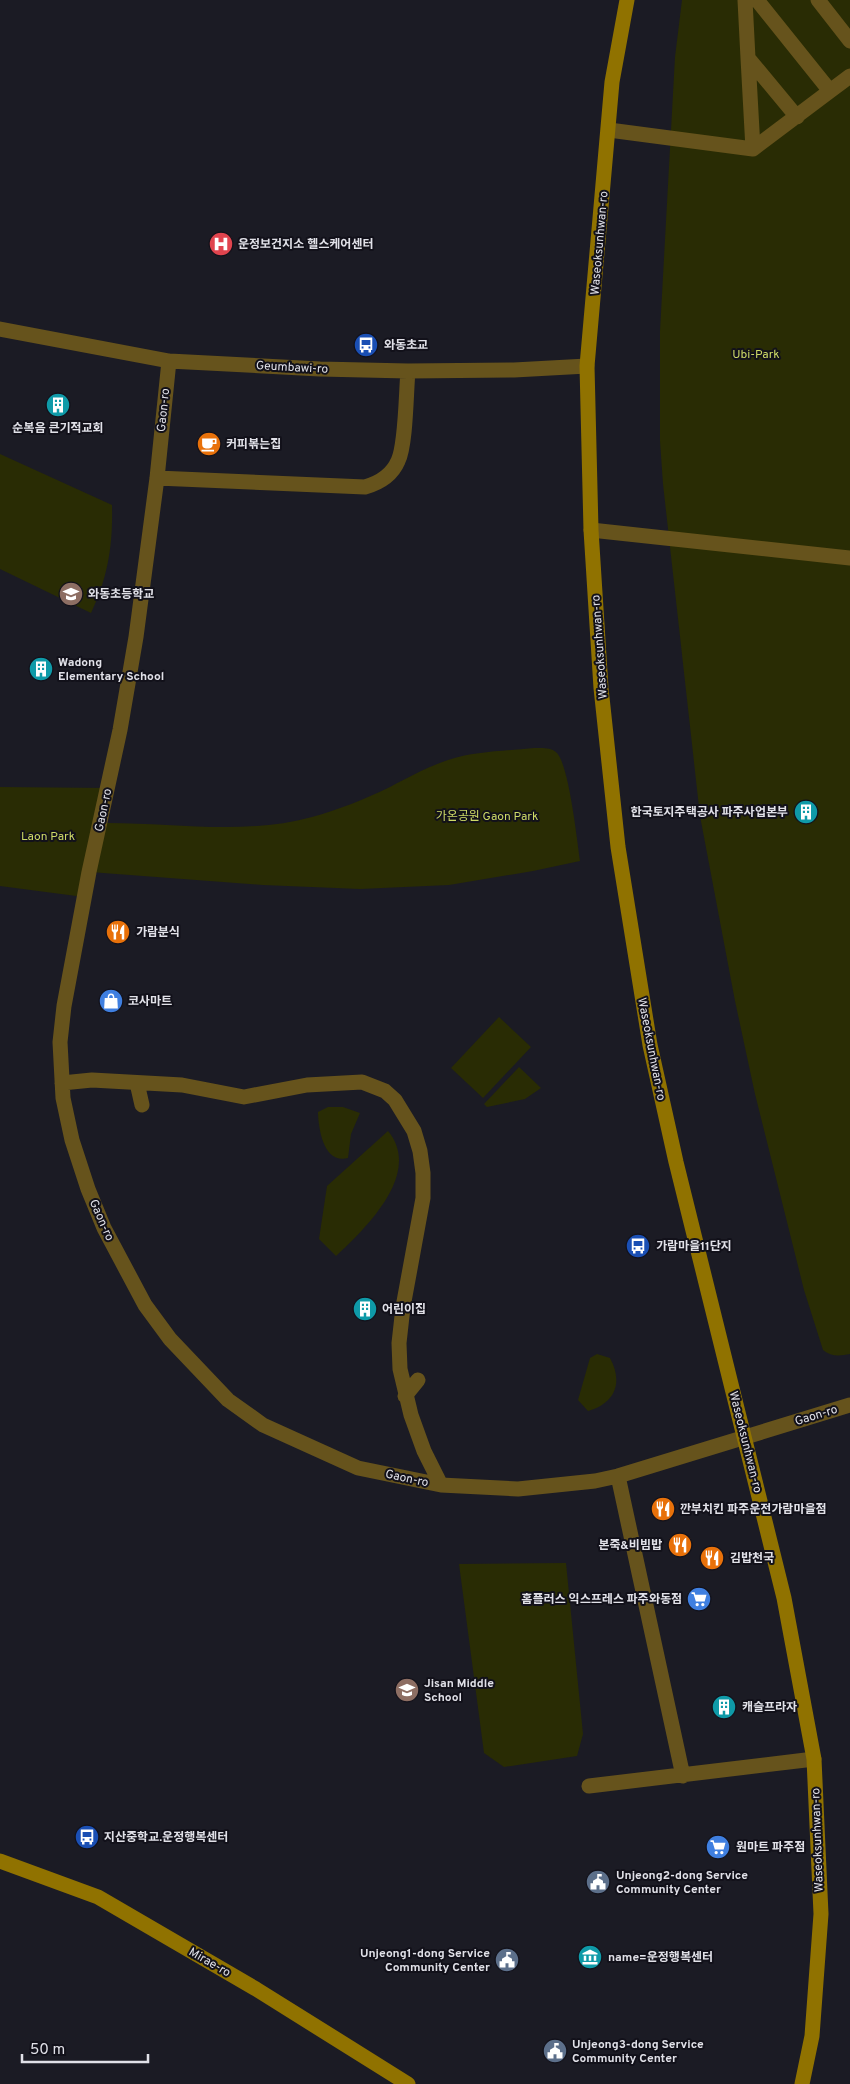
<svg xmlns="http://www.w3.org/2000/svg" width="850" height="2084" font-family="Overpass,'Noto Sans KR',sans-serif">
	<style>
		.green { fill: #292c04 }
		.lines { fill: none; stroke-linecap: round; stroke-linejoin: round }
		.street { stroke: #66531c; stroke-width: 15 }
		.secondary { stroke: #907200; stroke-width: 15 }
		.labels { text-anchor: middle; stroke-width: 4; stroke-linejoin: round; paint-order: stroke }
		.street-label { font-size: 12px; fill: #e1e1e8; stroke: #12111a }
		.poi-label { font-size: 12px; font-weight: bold; fill: #e1e1e8; stroke: #12111a; text-anchor: start }
		.park-label { font-size: 12px; fill: #ceda67; stroke: #12111a }
	</style>
	<rect width="100%" height="100%" fill="#1b1b24"/>
	<!-- green -->
	<path class="green" d="M682 0H850V1354C840 1356 831 1357 823 1350L804 1290 755 1094 735 1001 700 816 663 484 660 441V331L675 57Z
		M0 454 112 505C113 545 108 577 91 613L0 569Z
		M534 748C542 748 551 747 557 753 569 766 577 840 580 861L533 871 449 885 360 889 263 885 90 872 84 897 0 886V787L108 788 100 823C171 822 243 836 312 817 338 810 365 799 390 787 409 777 427 767 448 760 476 751 506 751 534 748Z
		M499 1017 531 1047 483 1098 451 1068Z
		M519 1067 541 1088 525 1099 487 1107 484 1104Z
		M328 1107H343L360 1113 351 1134 348 1158C324 1164 319 1131 318 1114V1112Z
		M388 1131C423 1173 366 1228 336 1256L319 1239 327 1186Z
		M597 1354 610 1358C623 1382 616 1403 588 1411L578 1400 590 1358Z
		M566 1563 583 1734 577 1756 504 1767 484 1753 459 1564Z"/>
	<g class="lines">
		<!-- street -->
		<path class="street" d="M745 0 748 58 797 117
			M757 0 830 91 850 76
			M818 0 850 41
			M748 58 753 149 830 91
			M609 130 753 149
			M0 329 169 361 320 369 408 371 514 370 587 366
			M169 361 157 478 136 637 120 730 89 872 64 1006 60 1042 63 1098 72 1140 88 1189 104 1228 145 1305 170 1339 228 1400 263 1425 358 1468 441 1485 518 1489 595 1481 618 1476 850 1405
			M157 478 365 487C379 483 392 475 398 461 406 445 406 392 408 371
			M591 530 850 558
			M62 1083 92 1080 182 1085 244 1097 307 1085 362 1082 385 1091 395 1100 414 1131 420 1151 423 1173V1198L403 1307 399 1343 400 1369 411 1415 424 1451 441 1485
			M137 1083 142 1105
			M405 1396 418 1380
			M618 1476 683 1776
			M589 1786 814 1759"/>
		<!-- secondary -->
		<path class="secondary" d="M627 0 612 82 587 366 591 530 601 688 618 847 650 1045 676 1162 784 1598 814 1759 821 1914 812 2036 802 2084
			M0 1861 98 1897 256 1989 408 2084"/>
	</g>
	<!-- icons -->
	<defs>
		<g id="hospital-disc" transform="scale(1.25)"><circle r="9.5" fill="#e0444e" stroke="#12111a"/><path d="M-5-5h3v3.5h4V-5h3V5h-3V1.5h-4V5h-3Z" fill="#fff"/></g>
		<g id="bus-disc" transform="scale(1.25)"><circle r="9.5" fill="#1a4fb4" stroke="#12111a"/><path d="M-5-6H5V4H4V6H2V4H-2V6H-4V4H-5ZM-3.5-4V0h7V-4ZM-3.5 1.2v1.5H-2V1.2ZM2 1.2v1.5H3.5V1.2Z" fill="#fff"/></g>
		<g id="building-disc" transform="scale(1.25)"><circle r="9.5" fill="#0f9aa8" stroke="#12111a"/><path d="M-4-6H4V6H1V3H-1V6H-4ZM-2.5-4.3h1.7v1.8h-1.7ZM.8-4.3h1.7v1.8H.8ZM-2.5-1h1.7V.8h-1.7ZM.8-1h1.7V.8H.8Z" fill="#fff"/></g>
		<g id="cafe-disc" transform="scale(1.25)"><circle r="9.5" fill="#e8710a" stroke="#12111a"/><path d="M-5.5-4.5H6V0H3Q3 3.5 0 3.5H-2.5Q-5.5 3.5-5.5 0ZM3-3.2v2h1.7v-2ZM-6 4.5H4V6H-6Z" fill="#fff"/></g>
		<g id="school-disc" transform="scale(1.25)"><circle r="9.5" fill="#8d6e63" stroke="#12111a"/><path d="M0-5L7-2L0 1L-7-2ZM-4 1L0 2.5L4 1V4Q0 6-4 4Z" fill="#fff"/></g>
		<g id="restaurant-disc" transform="scale(1.25)"><circle r="9.5" fill="#e8710a" stroke="#12111a"/><path d="M-5-6h1v4h1v-4h1v4h1v-4h1v5L-1.5 .5V6h-2V.5L-5-1ZM5-6V6H3V1.5H1.5Q1.5-4 5-6Z" fill="#fff"/></g>
		<g id="shop-disc" transform="scale(1.25)"><circle r="9.5" fill="#3f7fe0" stroke="#12111a"/><path d="M-5-2.5h2.3a2.7 3.5 0 0 1 5.4 0H5L5.5 6h-11ZM-1.5-2.5h3a1.5 2.3 0 0 0-3 0Z" fill="#fff"/></g>
		<g id="supermarket-disc" transform="scale(1.25)"><circle r="9.5" fill="#3f7fe0" stroke="#12111a"/><path d="M-6-5.5h2.5l.6 2H6L4.5 2H-2.5L-4.4-4H-6ZM-1.5 3.2a1.3 1.3 0 1 0 .1 0ZM3 3.2a1.3 1.3 0 1 0 .1 0Z" fill="#fff"/></g>
		<g id="civic-disc" transform="scale(1.25)"><circle r="9.5" fill="#5c6f8a" stroke="#12111a"/><path d="M-.6-6.5H3V-4.5H.6V-3L4-1V1h2V6H-6V1h2V-1L-.6-3ZM-1.2 2.5V6h2.4V2.5Z" fill="#fff"/></g>
		<g id="museum-disc" transform="scale(1.25)"><circle r="9.5" fill="#0f9aa8" stroke="#12111a"/><path d="M0-6L6-3V-2H-6V-3ZM-5-1h2V3h-2ZM-1-1h2V3h-2ZM3-1h2V3H3ZM-6 4H6V6H-6Z" fill="#fff"/></g>
	</defs>
	<g fill-rule="evenodd">
		<use href="#hospital-disc" x="221" y="244"/>
		<use href="#bus-disc" x="366" y="345"/>
		<use href="#building-disc" x="58" y="405"/>
		<use href="#cafe-disc" x="209" y="444"/>
		<use href="#school-disc" x="71" y="594"/>
		<use href="#building-disc" x="41" y="669"/>
		<use href="#building-disc" x="806" y="812"/>
		<use href="#restaurant-disc" x="118" y="932"/>
		<use href="#shop-disc" x="111" y="1001"/>
		<use href="#bus-disc" x="638" y="1246"/>
		<use href="#building-disc" x="365" y="1309"/>
		<use href="#restaurant-disc" x="663" y="1509"/>
		<use href="#restaurant-disc" x="680" y="1545"/>
		<use href="#restaurant-disc" x="712" y="1558"/>
		<use href="#supermarket-disc" x="699" y="1599"/>
		<use href="#school-disc" x="407" y="1690"/>
		<use href="#building-disc" x="724" y="1707"/>
		<use href="#bus-disc" x="87" y="1837"/>
		<use href="#supermarket-disc" x="718" y="1847"/>
		<use href="#civic-disc" x="598" y="1882"/>
		<use href="#museum-disc" x="590" y="1957"/>
		<use href="#civic-disc" x="507" y="1960"/>
		<use href="#civic-disc" x="555" y="2051"/>
	</g>
	<g class="labels">
		<!-- street labels -->
		<g class="street-label">
			<text transform="translate(599 243) rotate(-85)" y="4">Waseoksunhwan-ro</text>
			<text transform="translate(292 367) rotate(3)" y="4">Geumbawi-ro</text>
			<text transform="translate(163 410) rotate(-84)" y="4">Gaon-ro</text>
			<text transform="translate(599 647) rotate(-94)" y="4">Waseoksunhwan-ro</text>
			<text transform="translate(103 810) rotate(-78)" y="4">Gaon-ro</text>
			<text transform="translate(652 1049) rotate(79)" y="4">Waseoksunhwan-ro</text>
			<text transform="translate(102 1220) rotate(66)" y="4">Gaon-ro</text>
			<text transform="translate(816 1415) rotate(-17)" y="4">Gaon-ro</text>
			<text transform="translate(746 1442) rotate(76)" y="4">Waseoksunhwan-ro</text>
			<text transform="translate(407 1478) rotate(12)" y="4">Gaon-ro</text>
			<text transform="translate(817 1840) rotate(-92)" y="4">Waseoksunhwan-ro</text>
			<text transform="translate(210 1962) rotate(30)" y="4">Mirae-ro</text>
		</g>
		<!-- poi labels -->
		<g class="poi-label">
			<text x="238" y="248">운정보건지소 헬스케어센터</text>
			<text x="384" y="349">와동초교</text>
			<text x="58" y="432" text-anchor="middle">순복음 큰기적교회</text>
			<text x="226" y="448">커피볶는집</text>
			<text x="88" y="598">와동초등학교</text>
			<text x="58" y="666">Wadong<tspan x="58" dy="14">Elementary School</tspan></text>
			<text x="788" y="816" text-anchor="end">한국토지주택공사 파주사업본부</text>
			<text x="136" y="936">가람분식</text>
			<text x="128" y="1005">코사마트</text>
			<text x="656" y="1250">가람마을11단지</text>
			<text x="382" y="1313">어린이집</text>
			<text x="680" y="1513">깐부치킨 파주운전가람마을점</text>
			<text x="662" y="1549" text-anchor="end">본죽&amp;비빔밥</text>
			<text x="730" y="1562">김밥천국</text>
			<text x="682" y="1603" text-anchor="end">홈플러스 익스프레스 파주와동점</text>
			<text x="424" y="1687">Jisan Middle<tspan x="424" dy="14">School</tspan></text>
			<text x="742" y="1711">캐슬프라자</text>
			<text x="104" y="1841">지산중학교.운정행복센터</text>
			<text x="736" y="1851">원마트 파주점</text>
			<text x="616" y="1879">Unjeong2-dong Service<tspan x="616" dy="14">Community Center</tspan></text>
			<text x="490" y="1957" text-anchor="end">Unjeong1-dong Service<tspan x="490" dy="14">Community Center</tspan></text>
			<text x="608" y="1961">name=운정행복센터</text>
			<text x="572" y="2048">Unjeong3-dong Service<tspan x="572" dy="14">Community Center</tspan></text>
		</g>
		<!-- park labels -->
		<g class="park-label">
			<text x="756" y="358">Ubi-Park</text>
			<text x="487" y="820">가온공원 Gaon Park</text>
			<text x="48" y="840">Laon Park</text>
		</g>
	</g>
	<!-- scale -->
	<path d="M22 2054v8h126v-8" fill="none" stroke="#e1e1e8" stroke-width="2.5"/>
	<text x="30" y="2054" font-size="15" fill="#e1e1e8" stroke="#12111a" stroke-width="4" paint-order="stroke">50 m</text>
</svg>
